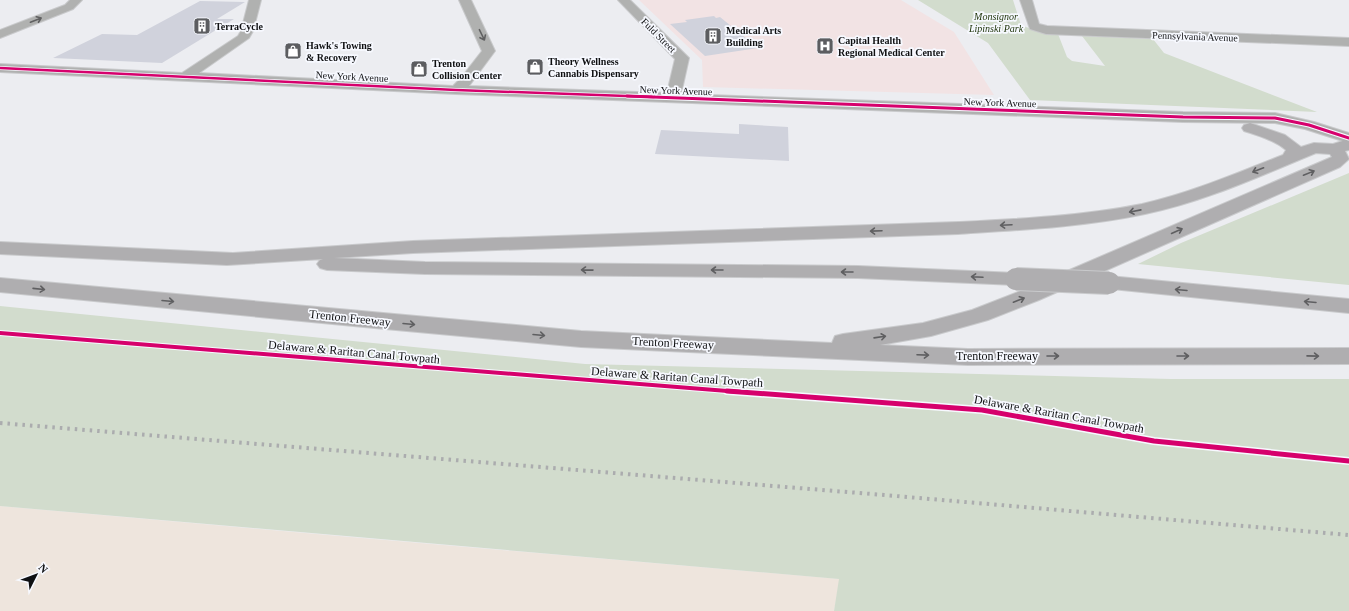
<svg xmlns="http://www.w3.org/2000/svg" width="1349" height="611" font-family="Georgia,serif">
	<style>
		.industrial { fill: #eee5dd }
		.medical { fill: #f2e3e4 }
		.green { fill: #d2dccd }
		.building { fill: #d0d2dc }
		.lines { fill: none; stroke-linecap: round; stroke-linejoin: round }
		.minor-casing { stroke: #c9cacc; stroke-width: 2 }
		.highway-casing { stroke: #c9cacc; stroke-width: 2 }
		.minor { fill: #b0b1b0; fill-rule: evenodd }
		.highway { fill: #afaeb0; fill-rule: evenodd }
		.rail { stroke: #abacae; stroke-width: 4; stroke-dasharray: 2.5 5; stroke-linecap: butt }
		.highway-bridge-casing { stroke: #c9cacc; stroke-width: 24; stroke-linecap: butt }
		.highway-bridge { stroke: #afaeb0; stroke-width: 22 }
		.cycleway-far3-casing { stroke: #f7f9ff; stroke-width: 4 }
		.cycleway-far2-casing { stroke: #f7f9ff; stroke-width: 5 }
		.cycleway-far1-casing { stroke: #f7f9ff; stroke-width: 6 }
		.cycleway-casing { stroke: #f7f9ff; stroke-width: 8 }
		.cycleway-far3 { stroke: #d6006c; stroke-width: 2.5 }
		.cycleway-far2 { stroke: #d6006c; stroke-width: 3 }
		.cycleway-far1 { stroke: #d6006c; stroke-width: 4 }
		.cycleway { stroke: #d6006c; stroke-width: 5 }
		.oneway { stroke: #606061 }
		.oneway2 { stroke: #5f5f61 }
		.labels { text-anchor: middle; stroke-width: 3.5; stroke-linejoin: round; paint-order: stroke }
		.far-park-label { font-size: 10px; font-style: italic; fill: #1c3207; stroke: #f7f9ff }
		.far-poi-label { font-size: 10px; font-weight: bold; fill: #0f1012; stroke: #f7f9ff; text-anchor: start }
		.far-street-label { font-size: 10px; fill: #0f1012; stroke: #f7f9ff }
		.street-label { font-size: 12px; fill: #0f1012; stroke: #f7f9ff }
	</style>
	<rect width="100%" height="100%" fill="#ecedf1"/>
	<!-- industrial -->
	<path class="industrial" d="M0 506 350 537 840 579 834 611H0Z"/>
	<!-- medical -->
	<path class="medical" d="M639 0H901L954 32 994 95 703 87 702 60Z"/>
	<!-- green -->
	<path class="green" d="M918 0H1013L1021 25 1039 32 1058 34 1067 57 1072 61 1105 66 1082 36 1153 39 1164 53 1317 112 1030 100 988 43Z
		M1349 173V285L1138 264 1181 243Z
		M0 306 585 364 1171 379H1349V611H834L839 579 0 506Z"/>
	<!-- building -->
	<path class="building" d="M200 1 245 2 217 19H234L162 63 53 58 102 34 137 35Z
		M714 16 716 18 720 17 758 48 705 56 670 24 687 22 685 20Z
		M739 124 788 127 789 161 655 154 661 130 739 134Z"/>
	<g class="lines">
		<!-- minor casing -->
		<g class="minor-casing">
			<path id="minor" d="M70 0H82L73 9 0 38V30L65 5Z
				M249 0H261L253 31 249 38 199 73 453 86 461 78 482 51 459 0H471L495 51 469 86 667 93 675 59 618 0H630L689 58 681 94 1183 112 1275 113 1314 122 1349 133V143L1305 129 1275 123 1183 122 456 94 0 72V64L182 73 238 36 241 31Z
				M1020 0H1032L1039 24 1047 26 1349 38V46L1046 34 1030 29Z"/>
		</g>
		<!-- highway casing -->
		<g class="highway-casing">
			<path id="highway" d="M1250 123 1285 135 1301 147 1314 143 1333 144 1349 139V150L1345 151 1349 159 1340 167 1039 300 988 320 931 336 880 345 968 349 1349 348V364L968 365 581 347 385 329 0 292V278L581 331 832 343 835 336 843 334 923 323 972 310 1023 290 1332 157 1330 154 1316 153C1260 176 1204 202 1145 214 1084 227 1020 230 958 234L413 253 334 258 425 262 858 266 1016 273 1023 274 1027 279 1023 284 1016 285 858 278 425 274 327 270 320 268 317 264 320 260 323 259 227 265 0 254V242L233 253 413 241 958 222C1019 219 1082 216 1142 204 1191 193 1237 173 1283 155L1286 150C1274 140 1259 136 1244 131L1242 128 1244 125Z
				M1109 276 1349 299V313L1102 288 1098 283 1102 278Z"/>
		</g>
		<!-- minor -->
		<use href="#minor" class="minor"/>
		<!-- highway -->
		<use href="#highway" class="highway"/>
		<!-- rail -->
		<path class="rail" d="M0 423 884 495 1349 535"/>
		<!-- highway-bridge casing -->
		<g class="highway-bridge-casing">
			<path id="highway-bridge" d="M1016 279 1109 283"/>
		</g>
		<!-- highway-bridge -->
		<use href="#highway-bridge" class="highway-bridge"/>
		<!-- cycleway-far3 casing -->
		<g class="cycleway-far3-casing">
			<path id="cycleway-far3" d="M0 68 456 90 654 97"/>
		</g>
		<!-- cycleway-far2 casing -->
		<g class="cycleway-far2-casing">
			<path id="cycleway-far2" d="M627 96 1183 117 1275 118 1309 125 1349 138"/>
		</g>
		<!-- cycleway-far1 casing -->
		<g class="cycleway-far1-casing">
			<path id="cycleway-far1" d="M0 333 740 392"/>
		</g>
		<!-- cycleway casing -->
		<g class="cycleway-casing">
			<path id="cycleway" d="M727 391 982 410 1154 441 1349 461"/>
		</g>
		<!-- cycleway-far3 -->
		<use href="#cycleway-far3" class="cycleway-far3"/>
		<!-- cycleway-far2 -->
		<use href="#cycleway-far2" class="cycleway-far2"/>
		<!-- cycleway-far1 -->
		<use href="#cycleway-far1" class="cycleway-far1"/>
		<!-- cycleway -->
		<use href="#cycleway" class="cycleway"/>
	</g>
	<!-- one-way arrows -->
	<defs><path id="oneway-shaft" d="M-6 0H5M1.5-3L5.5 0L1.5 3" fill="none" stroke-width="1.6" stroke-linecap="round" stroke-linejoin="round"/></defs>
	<g class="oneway">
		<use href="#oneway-shaft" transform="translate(36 20) rotate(-21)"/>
		<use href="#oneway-shaft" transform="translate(482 35) rotate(64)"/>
	</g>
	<g class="oneway2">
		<use href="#oneway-shaft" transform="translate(1258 170) rotate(159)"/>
		<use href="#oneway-shaft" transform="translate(1309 173) rotate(-22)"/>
		<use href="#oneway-shaft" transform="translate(1135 211) rotate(169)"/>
		<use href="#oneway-shaft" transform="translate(1006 225) rotate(177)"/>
		<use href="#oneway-shaft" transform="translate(876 231) rotate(178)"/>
		<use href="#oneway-shaft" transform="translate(1177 231) rotate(-24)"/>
		<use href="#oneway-shaft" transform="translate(587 270) rotate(-179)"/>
		<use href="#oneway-shaft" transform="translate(717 270) rotate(-180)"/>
		<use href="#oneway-shaft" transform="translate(847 272) rotate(180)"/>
		<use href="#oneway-shaft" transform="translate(977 277) rotate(-177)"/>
		<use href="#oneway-shaft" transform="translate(39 289) rotate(6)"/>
		<use href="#oneway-shaft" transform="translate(1181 290) rotate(-175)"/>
		<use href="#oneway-shaft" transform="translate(1019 300) rotate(-21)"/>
		<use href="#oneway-shaft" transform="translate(168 301) rotate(5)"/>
		<use href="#oneway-shaft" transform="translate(1310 302) rotate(-175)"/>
		<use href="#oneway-shaft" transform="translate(409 324) rotate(5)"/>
		<use href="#oneway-shaft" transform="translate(539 335) rotate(5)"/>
		<use href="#oneway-shaft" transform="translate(880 337) rotate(-8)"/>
		<use href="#oneway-shaft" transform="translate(923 355) rotate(2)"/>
		<use href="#oneway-shaft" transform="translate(1053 356)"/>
		<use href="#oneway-shaft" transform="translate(1183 356)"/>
		<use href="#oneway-shaft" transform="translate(1313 356) rotate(1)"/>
	</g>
	<!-- icons -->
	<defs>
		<g id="building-square" transform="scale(0.9)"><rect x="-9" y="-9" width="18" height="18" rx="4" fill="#5c5d60" stroke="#f7f9ff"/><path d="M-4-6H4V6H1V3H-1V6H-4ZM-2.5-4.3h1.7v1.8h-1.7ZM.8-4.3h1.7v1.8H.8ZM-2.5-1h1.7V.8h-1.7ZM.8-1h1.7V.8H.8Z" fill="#fff"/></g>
		<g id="hospital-square" transform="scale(0.9)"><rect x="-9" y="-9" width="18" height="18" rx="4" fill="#5c5d60" stroke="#f7f9ff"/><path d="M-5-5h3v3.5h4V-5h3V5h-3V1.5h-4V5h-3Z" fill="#fff"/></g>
		<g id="shop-square" transform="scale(0.9)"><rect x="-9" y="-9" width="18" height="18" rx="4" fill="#5c5d60" stroke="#f7f9ff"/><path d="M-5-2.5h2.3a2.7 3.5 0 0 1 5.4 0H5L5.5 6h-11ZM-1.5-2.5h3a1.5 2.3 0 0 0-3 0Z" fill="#fff"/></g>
	</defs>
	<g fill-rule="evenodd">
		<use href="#building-square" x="202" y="26"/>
		<use href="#building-square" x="713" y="36"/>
		<use href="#hospital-square" x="825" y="46"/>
		<use href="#shop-square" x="293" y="51"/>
		<use href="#shop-square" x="535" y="67"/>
		<use href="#shop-square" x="419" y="69"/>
	</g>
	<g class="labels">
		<!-- far-park labels -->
		<g class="far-park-label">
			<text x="996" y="20">Monsignor<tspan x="996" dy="12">Lipinski Park</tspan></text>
		</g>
		<!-- far-poi labels -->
		<g class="far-poi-label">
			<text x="215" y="30">TerraCycle</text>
			<text x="726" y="34">Medical Arts<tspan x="726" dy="12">Building</tspan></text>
			<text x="838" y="44">Capital Health<tspan x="838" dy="12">Regional Medical Center</tspan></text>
			<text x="306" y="49">Hawk's Towing<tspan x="306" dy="12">&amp; Recovery</tspan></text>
			<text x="548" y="65">Theory Wellness<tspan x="548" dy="12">Cannabis Dispensary</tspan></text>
			<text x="432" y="67">Trenton<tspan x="432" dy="12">Collision Center</tspan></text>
		</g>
		<!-- far-street labels -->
		<g class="far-street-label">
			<text transform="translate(659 35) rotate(45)" y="4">Fuld Street</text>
			<text transform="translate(1195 36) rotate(2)" y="4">Pennsylvania Avenue</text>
			<text transform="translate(352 76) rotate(3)" y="4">New York Avenue</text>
			<text transform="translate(676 90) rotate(2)" y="4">New York Avenue</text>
			<text transform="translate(1000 102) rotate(2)" y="4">New York Avenue</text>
		</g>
		<!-- street labels -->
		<g class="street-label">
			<text transform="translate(350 318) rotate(6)" y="4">Trenton Freeway</text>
			<text transform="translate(673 343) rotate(3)" y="4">Trenton Freeway</text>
			<text transform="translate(354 352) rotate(5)" y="4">Delaware &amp; Raritan Canal Towpath</text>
			<text x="997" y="360">Trenton Freeway</text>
			<text transform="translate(677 377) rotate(4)" y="4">Delaware &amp; Raritan Canal Towpath</text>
			<text transform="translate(1059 414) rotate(10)" y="4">Delaware &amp; Raritan Canal Towpath</text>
		</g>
	</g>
	<!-- north arrow -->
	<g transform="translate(36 575) rotate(48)" stroke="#f7f9ff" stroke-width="3" paint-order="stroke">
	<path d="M0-3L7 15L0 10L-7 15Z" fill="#0f1012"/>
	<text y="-6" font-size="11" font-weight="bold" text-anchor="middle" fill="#0f1012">N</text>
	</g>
</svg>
